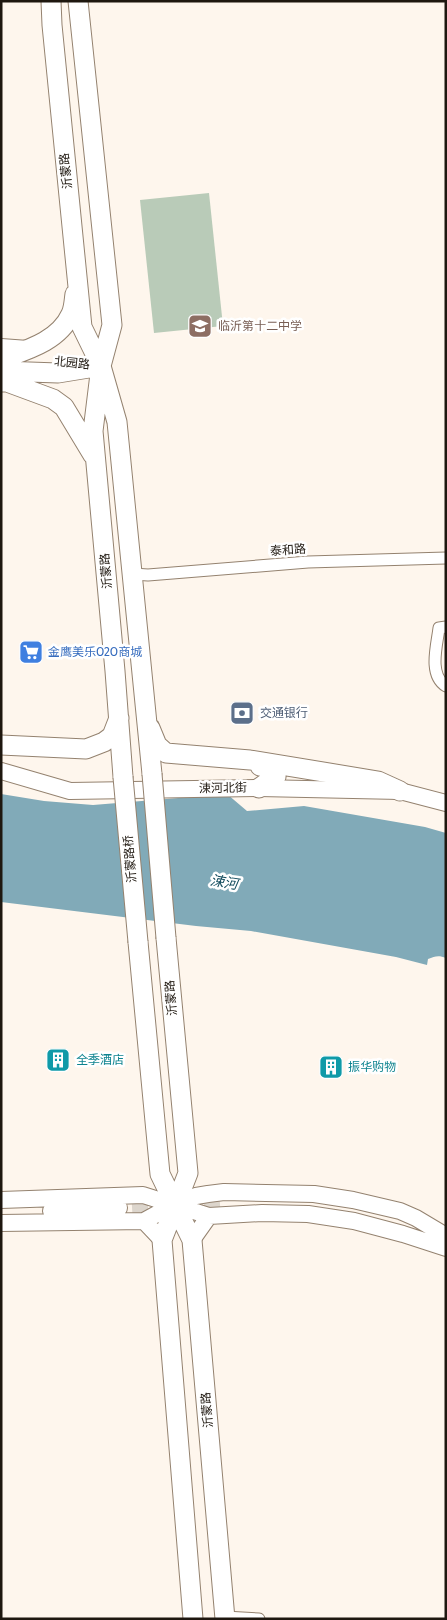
<svg xmlns="http://www.w3.org/2000/svg" width="447" height="1620" font-family="'Fira Sans','Noto Sans SC',sans-serif">
	<style>
		.grass { fill: #b9cbb8 }
		.water { fill: #81aab8 }
		.lines { fill: none; stroke-linecap: round; stroke-linejoin: round }
		.secondary-tunnel { stroke: #dcd5cc; stroke-width: 16; stroke-dasharray: 16 8; stroke-linecap: butt }
		.street-casing { stroke: #94826f; stroke-width: 13 }
		.secondary-casing { stroke: #94826f; stroke-width: 18 }
		.primary-casing { stroke: #94826f; stroke-width: 21 }
		.street { stroke: #fff; stroke-width: 11 }
		.secondary { stroke: #fff; stroke-width: 16 }
		.primary { stroke: #fff; stroke-width: 19 }
		.primary-bridge-casing { stroke: #94826f; stroke-width: 21; stroke-linecap: butt }
		.primary-bridge { stroke: #fff; stroke-width: 19 }
		.labels { text-anchor: middle; stroke-width: 5; stroke-linejoin: round; paint-order: stroke }
		.street-label { font-size: 12px; fill: #1e170f; stroke: #fff }
		.education-label { font-size: 12px; fill: #785e54; stroke: #fff; text-anchor: start }
		.shop-label { font-size: 12px; fill: #366cbe; stroke: #fff; text-anchor: start }
		.service-label { font-size: 12px; fill: #4e5e75; stroke: #fff; text-anchor: start }
		.culture-label { font-size: 12px; fill: #0d838f; stroke: #fff; text-anchor: start }
		.water-label { font-size: 14px; font-style: italic; fill: #154d5e; stroke: #fff }
	</style>
	<rect width="100%" height="100%" fill="#fef6ed"/>
	<!-- grass -->
	<path class="grass" d="M209 193 223 326 154 333 140 200Z"/>
	<!-- water -->
	<path class="water" d="M1 794 44 801 93 805 227 794 247 811 304 806 425 827 446 833V958C439 955 435 956 428 959L427 965 396 957 251 931 196 926 1 902Z"/>
	<g class="lines">
		<!-- secondary-tunnel -->
		<path class="secondary-tunnel" d="M132 1207 220 1202"/>
		<!-- street casing -->
		<g class="street-casing">
			<path id="street" d="M133 574 148 575 308 562 446 558
				M446 627 439 628C437 645 428 675 446 686
				M225 1617 259 1619"/>
		</g>
		<!-- secondary casing -->
		<g class="secondary-casing">
			<path id="secondary" d="M1 347 28 349
				M1 771 70 791 259 788 400 791 446 803
				M1 1200 143 1195 209 1216 262 1213 308 1214 354 1221 403 1234 446 1248
				M51 1211 119 1208
				M144 1221 175 1204 196 1196 208 1194 224 1192 314 1194 353 1200 400 1211 416 1218 446 1236
				M1 1223 144 1221 162 1240
				M192 1240 209 1216"/>
		</g>
		<!-- primary casing -->
		<g class="primary-casing">
			<path id="primary" d="M51 1 52 25 82 327 101 366 117 422 152 774
				M78 1 112 325 101 366 93 431 115 671 123 777
				M2 359C27 350 59 341 71 314 74 308 74 300 75 294
				M1 371 58 373 101 366
				M1 382H7L53 399 64 407 93 455
				M150 728 157 745 166 753 250 760 378 781 400 791
				M1 745 86 749 104 742 112 736 119 718
				M259 788 276 776 274 768 260 766
				M166 938 188 1173 162 1240 193 1619
				M138 942 160 1174 192 1240 225 1619"/>
		</g>
		<!-- street -->
		<use href="#street" class="street"/>
		<!-- secondary -->
		<use href="#secondary" class="secondary"/>
		<!-- primary -->
		<use href="#primary" class="primary"/>
		<!-- primary-bridge casing -->
		<g class="primary-bridge-casing">
			<path id="primary-bridge" d="M152 774 166 938
				M123 777 138 942"/>
		</g>
		<!-- primary-bridge -->
		<use href="#primary-bridge" class="primary-bridge"/>
	</g>
	<!-- icons -->
	<defs>
		<g id="school-square" transform="scale(1.25)"><rect x="-9" y="-9" width="18" height="18" rx="4" fill="#8d6e63" stroke="#fff"/><path d="M0-5L7-2L0 1L-7-2ZM-4 1L0 2.5L4 1V4Q0 6-4 4Z" fill="#fff"/></g>
		<g id="supermarket-square" transform="scale(1.25)"><rect x="-9" y="-9" width="18" height="18" rx="4" fill="#3f7fe0" stroke="#fff"/><path d="M-6-5.5h2.5l.6 2H6L4.5 2H-2.5L-4.4-4H-6ZM-1.5 3.2a1.3 1.3 0 1 0 .1 0ZM3 3.2a1.3 1.3 0 1 0 .1 0Z" fill="#fff"/></g>
		<g id="bank-square" transform="scale(1.25)"><rect x="-9" y="-9" width="18" height="18" rx="4" fill="#5c6f8a" stroke="#fff"/><path d="M-6-4H6V4H-6ZM0-2.3a2.3 2.3 0 1 0 0 4.6a2.3 2.3 0 1 0 0-4.6Z" fill="#fff"/></g>
		<g id="building-square" transform="scale(1.25)"><rect x="-9" y="-9" width="18" height="18" rx="4" fill="#0f9aa8" stroke="#fff"/><path d="M-4-6H4V6H1V3H-1V6H-4ZM-2.5-4.3h1.7v1.8h-1.7ZM.8-4.3h1.7v1.8H.8ZM-2.5-1h1.7V.8h-1.7ZM.8-1h1.7V.8H.8Z" fill="#fff"/></g>
	</defs>
	<g fill-rule="evenodd">
		<use href="#school-square" x="200" y="326"/>
		<use href="#supermarket-square" x="31" y="652"/>
		<use href="#bank-square" x="242" y="713"/>
		<use href="#building-square" x="58" y="1060"/>
		<use href="#building-square" x="331" y="1067"/>
	</g>
	<g class="labels">
		<!-- street labels -->
		<g class="street-label">
			<text transform="translate(66 171) rotate(-96)" y="4">沂蒙路</text>
			<text transform="translate(72 363) rotate(6)" y="4">北园路</text>
			<text transform="translate(288 550) rotate(-4)" y="4">泰和路</text>
			<text transform="translate(106 571) rotate(-95)" y="4">沂蒙路</text>
			<text transform="translate(223 788) rotate(-1)" y="4">涑河北街</text>
			<text transform="translate(130 859) rotate(-95)" y="4">沂蒙路桥</text>
			<text transform="translate(171 998) rotate(-95)" y="4">沂蒙路</text>
			<text transform="translate(207 1410) rotate(-95)" y="4">沂蒙路</text>
		</g>
		<!-- education labels -->
		<g class="education-label">
			<text x="218" y="330">临沂第十二中学</text>
		</g>
		<!-- shop labels -->
		<g class="shop-label">
			<text x="48" y="656">金鹰美乐O2O商城</text>
		</g>
		<!-- service labels -->
		<g class="service-label">
			<text x="260" y="717">交通银行</text>
		</g>
		<!-- culture labels -->
		<g class="culture-label">
			<text x="76" y="1064">全季酒店</text>
			<text x="348" y="1071">振华购物</text>
		</g>
		<!-- water labels -->
		<g class="water-label">
			<text transform="translate(224 882) rotate(9)" y="5">涑河</text>
		</g>
	</g>
	<!-- border -->
	<rect width="447" height="1620" fill="none" stroke="#1e170f" stroke-width="5"/>
</svg>
